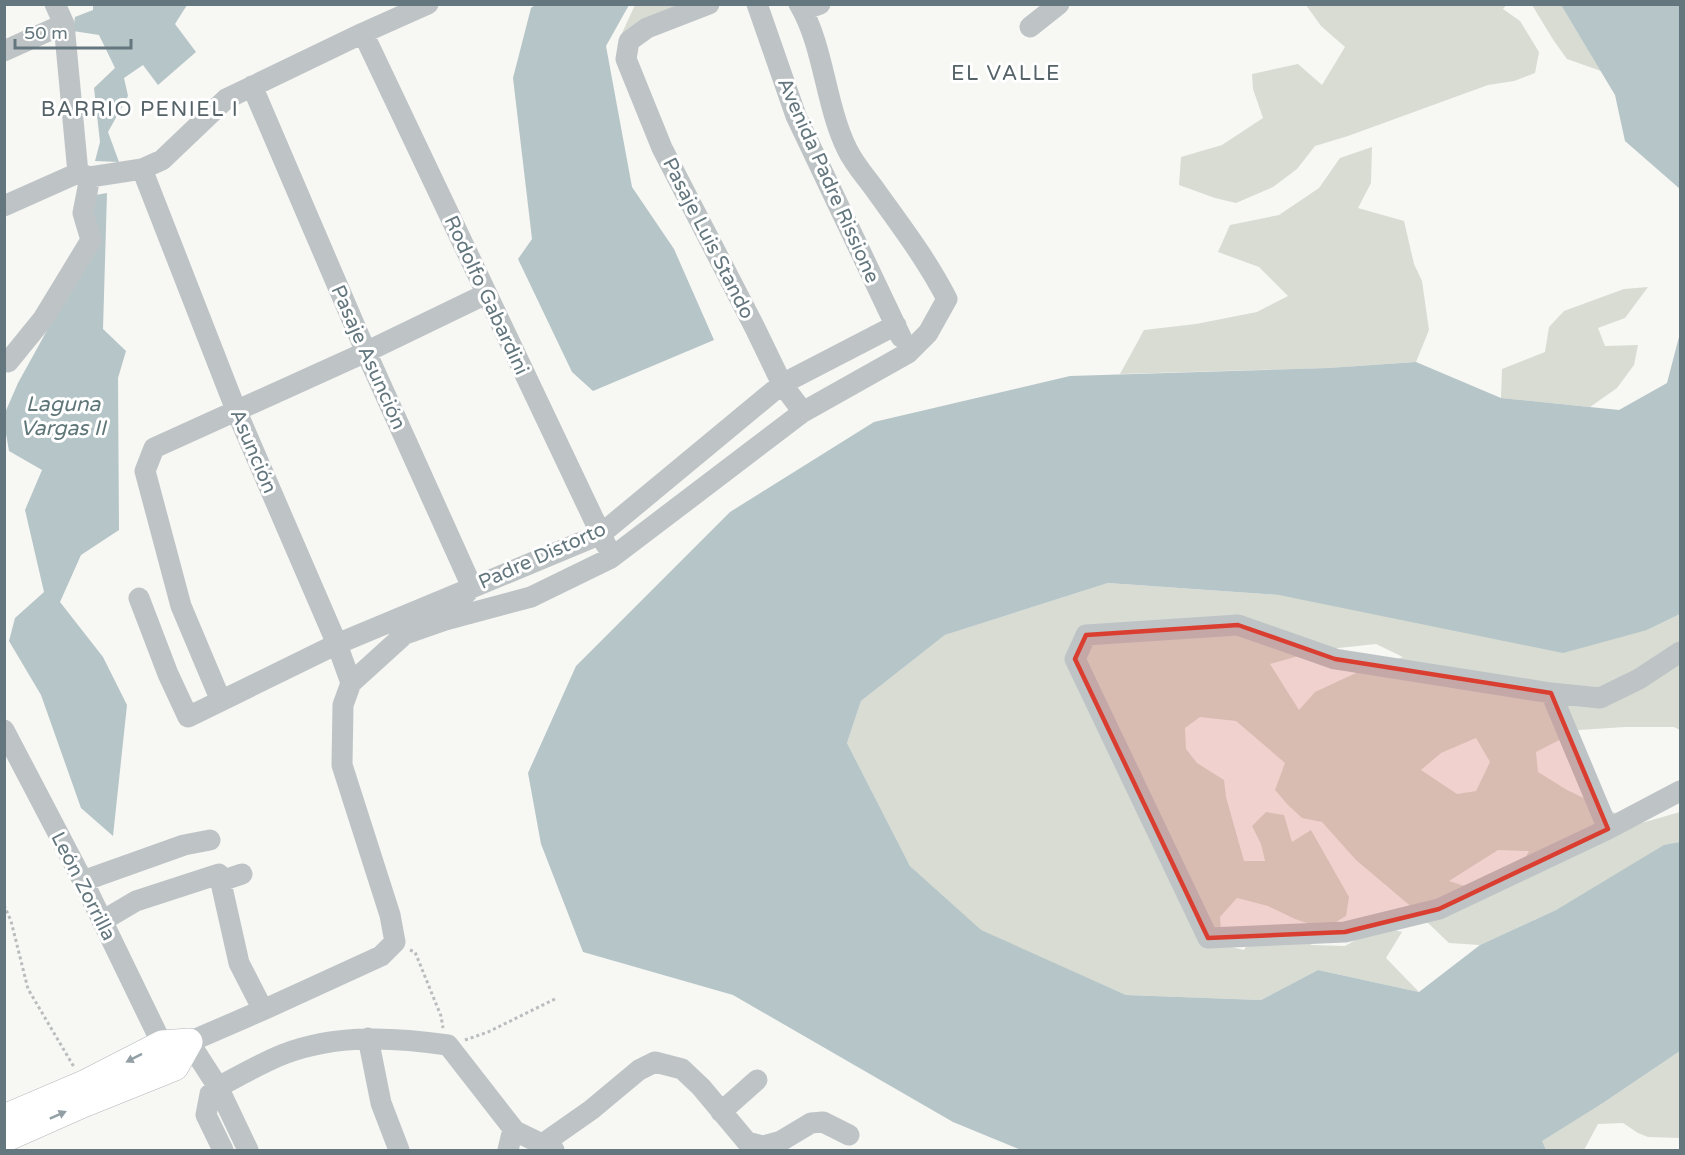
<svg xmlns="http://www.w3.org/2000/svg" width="1685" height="1155" font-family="'Varela Round',sans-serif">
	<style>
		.green { fill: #d8dcd3; fill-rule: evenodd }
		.water { fill: #b6c5c7 }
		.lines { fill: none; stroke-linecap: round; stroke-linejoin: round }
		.major-casing { stroke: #b2b8bb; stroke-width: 28 }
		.path { stroke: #b9bdbe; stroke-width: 3; stroke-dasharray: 3 3; stroke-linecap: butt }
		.minor { stroke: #bec4c6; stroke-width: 21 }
		.major { stroke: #fff; stroke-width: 27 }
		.oneway { fill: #92a0a5 }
		.marked { fill: #da3e31; fill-opacity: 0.2; stroke: #da3e31; stroke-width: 4.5; stroke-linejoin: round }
		.labels { text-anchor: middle; stroke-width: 6; stroke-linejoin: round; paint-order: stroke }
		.street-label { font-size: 20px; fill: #64777e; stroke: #fff }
		.neighbourhood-label { font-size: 21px; letter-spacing: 1.5px; fill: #556369; stroke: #fff }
		.water-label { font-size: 21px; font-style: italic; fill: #5e7678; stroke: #fff }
	</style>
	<rect width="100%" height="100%" fill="#f7f7f4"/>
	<!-- green -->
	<path class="green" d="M635 5H682L622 33Z
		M1306 5H1506L1503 9 1520 21 1539 52 1535 73 1514 81 1488 85 1348 136 1315 146 1297 169 1273 187 1236 203 1215 198 1179 185 1181 157 1222 145 1263 118 1253 89 1252 74 1298 64 1322 85 1345 47 1321 26Z
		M1532 5H1561L1601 71 1567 59 1554 41Z
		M1372 147 1371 183 1358 208 1404 221 1414 264 1422 281 1429 330 1416 362 1328 368 1120 374 1144 330 1196 324 1257 312 1288 296 1259 267 1218 252 1230 225 1279 215 1319 188 1340 158Z
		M1648 287 1625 318 1598 328 1605 346 1638 345 1634 365 1617 388 1590 407 1501 398 1502 369 1545 352 1549 327 1564 311 1624 289Z
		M1108 583 1279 595 1647 630 1680 614V730L1674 727H1625L1579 730 1536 752 1538 772 1567 790 1638 824 1680 812V842L1664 846 1556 910 1480 945 1449 943 1408 904 1356 860 1322 822 1302 818 1288 805 1275 790 1285 763 1236 721 1200 717 1185 728 1186 749 1197 763 1224 780 1226 797 1244 861H1265L1261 844 1252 826 1266 812 1284 815 1292 842 1311 830 1349 897 1346 916 1324 929 1295 919 1268 906 1237 898 1220 917 1222 945 1244 950 1258 927H1279L1312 945 1345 946 1380 926 1402 932 1386 958 1419 992 1318 970 1261 1000 1126 995 981 931 910 866 847 743 861 701 945 635ZM1376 644 1403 657 1356 673 1315 692 1299 710 1270 664 1320 650ZM1476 738 1490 762 1476 791 1457 794 1421 770 1441 753ZM1498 850 1529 851 1516 875 1483 892 1449 881Z
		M1680 1051V1138L1648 1137 1638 1133 1623 1123 1598 1124 1584 1150H1546L1541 1141 1603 1103Z"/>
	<!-- water -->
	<path class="water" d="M93 5H187L175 24 196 52 158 85 143 65 124 78 128 96 108 132 119 162 95 161 100 142 94 88 115 68 99 35 73 31 75 17 93 10Z
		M535 5H629L606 46 632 187 674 249 714 340 593 391 572 372 518 259 532 239 513 78 531 8Z
		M1561 5H1680V189L1625 141 1615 95Z
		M107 193 103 329 126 351 118 378 119 530 81 555 60 602 103 657 127 705 113 836 81 808 41 695 9 641 15 618 44 592 25 510 42 470 9 451 5 428 4 415 18 383 66 296 95 239 90 196Z
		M1680 333V614L1647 630 1563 653 1279 595 1108 583 945 635 861 701 847 743 910 866 981 930 1126 995 1261 1000 1318 970 1419 992 1480 945 1556 910 1664 845 1680 842V1051L1603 1103 1542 1141 1546 1150H1021L953 1122 733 995 583 952 541 844 528 773 576 666 730 512 874 422 1070 376 1328 368 1416 362 1501 398 1619 410 1667 383Z"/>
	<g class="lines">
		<!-- major casing -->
		<g class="major-casing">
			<path id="major" d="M4 1118 84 1084 162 1044 189 1042
				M4 1139 83 1104 175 1067 189 1042"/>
		</g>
		<!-- path -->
		<path class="path" d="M4 905 11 921 28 989 74 1067
			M410 950 415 952 441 1016 443 1028
			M465 1040 488 1032 557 998"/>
		<!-- minor -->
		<path class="minor" d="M55 4 64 24 78 173
			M709 4 647 28 629 41 626 59 662 148 755 328 782 384 803 412
			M757 4 796 116 901 337
			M803 10 820 4
			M1030 27 1059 4
			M363 33 606 545
			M4 51 64 24
			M252 86 366 352 472 587 462 598
			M142 169 236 410 337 644 351 683 343 705 342 765 390 915 395 942 381 956 263 1010 189 1042 218 1087 248 1150
			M78 173 90 177 142 169 162 160 226 99 363 33 428 4
			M4 206 78 173
			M8 362 43 319 91 240 83 213 90 177
			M139 598 168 674 188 717 337 644 601 534 782 384 896 325
			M1680 652 1639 679 1600 698 1551 693 1335 659 1238 625 1086 635 1075 659 1208 938 1345 932 1439 909 1608 829 1680 791
			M351 683 405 634 445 620 531 597 611 558 803 412 908 353 928 333 947 299C927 260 901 226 876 191 866 177 854 164 847 149 825 104 824 46 799 4
			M1551 693 1608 829
			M221 701 181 606 145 471 154 448 366 352 486 294
			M4 730 83 881 162 1044
			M83 881 184 845 210 840
			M221 881 242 874
			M102 921 136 901 219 874 239 963 263 1010
			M368 1038 381 1103 399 1150
			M721 1112 757 1080
			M541 1145 591 1110 639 1070 655 1062 682 1069 701 1087 747 1142 763 1146 781 1141 811 1123 823 1122 849 1135
			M223 1150 206 1115 210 1094 218 1087C239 1076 261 1063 284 1054 336 1034 394 1037 448 1045L515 1131 554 1150
			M508 1150 513 1129"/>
		<!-- major -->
		<use href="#major" class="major"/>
	</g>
	<!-- one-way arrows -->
	<defs><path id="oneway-solid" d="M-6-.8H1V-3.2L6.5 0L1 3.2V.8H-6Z" transform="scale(1.5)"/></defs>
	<g class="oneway">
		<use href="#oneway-solid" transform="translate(134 1058) rotate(153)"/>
		<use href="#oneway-solid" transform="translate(58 1115) rotate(-24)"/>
	</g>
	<!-- marked area -->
	<path class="marked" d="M1238 625 1335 659 1551 693 1608 829 1439 909 1345 932 1208 938 1075 659 1086 635Z"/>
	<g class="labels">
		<!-- street labels -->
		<g class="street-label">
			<text transform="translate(829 180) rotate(66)" y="7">Avenida Padre Rissione</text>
			<text transform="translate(709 238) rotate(63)" y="7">Pasaje Luis Stando</text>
			<text transform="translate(487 295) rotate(65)" y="7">Rodolfo Gabardini</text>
			<text transform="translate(369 357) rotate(66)" y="7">Pasaje Asunción</text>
			<text transform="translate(254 451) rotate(67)" y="7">Asunción</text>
			<text transform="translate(542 555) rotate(-24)" y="7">Padre Distorto</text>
			<text transform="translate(84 886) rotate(63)" y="7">León Zorrilla</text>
		</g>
		<!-- neighbourhood labels -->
		<g class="neighbourhood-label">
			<text x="1006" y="80">EL VALLE</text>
			<text x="140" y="116">BARRIO PENIEL I</text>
		</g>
		<!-- water labels -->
		<g class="water-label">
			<text x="63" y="411">Laguna<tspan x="63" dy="24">Vargas II</tspan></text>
		</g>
	</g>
	<!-- border -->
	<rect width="1685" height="1155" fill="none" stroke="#64777e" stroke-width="12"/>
	<!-- scale -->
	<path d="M15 39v9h116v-9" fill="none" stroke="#64777e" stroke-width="3"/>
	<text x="24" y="39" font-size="18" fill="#64777e" stroke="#ffffff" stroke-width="4.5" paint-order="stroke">50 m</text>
</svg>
